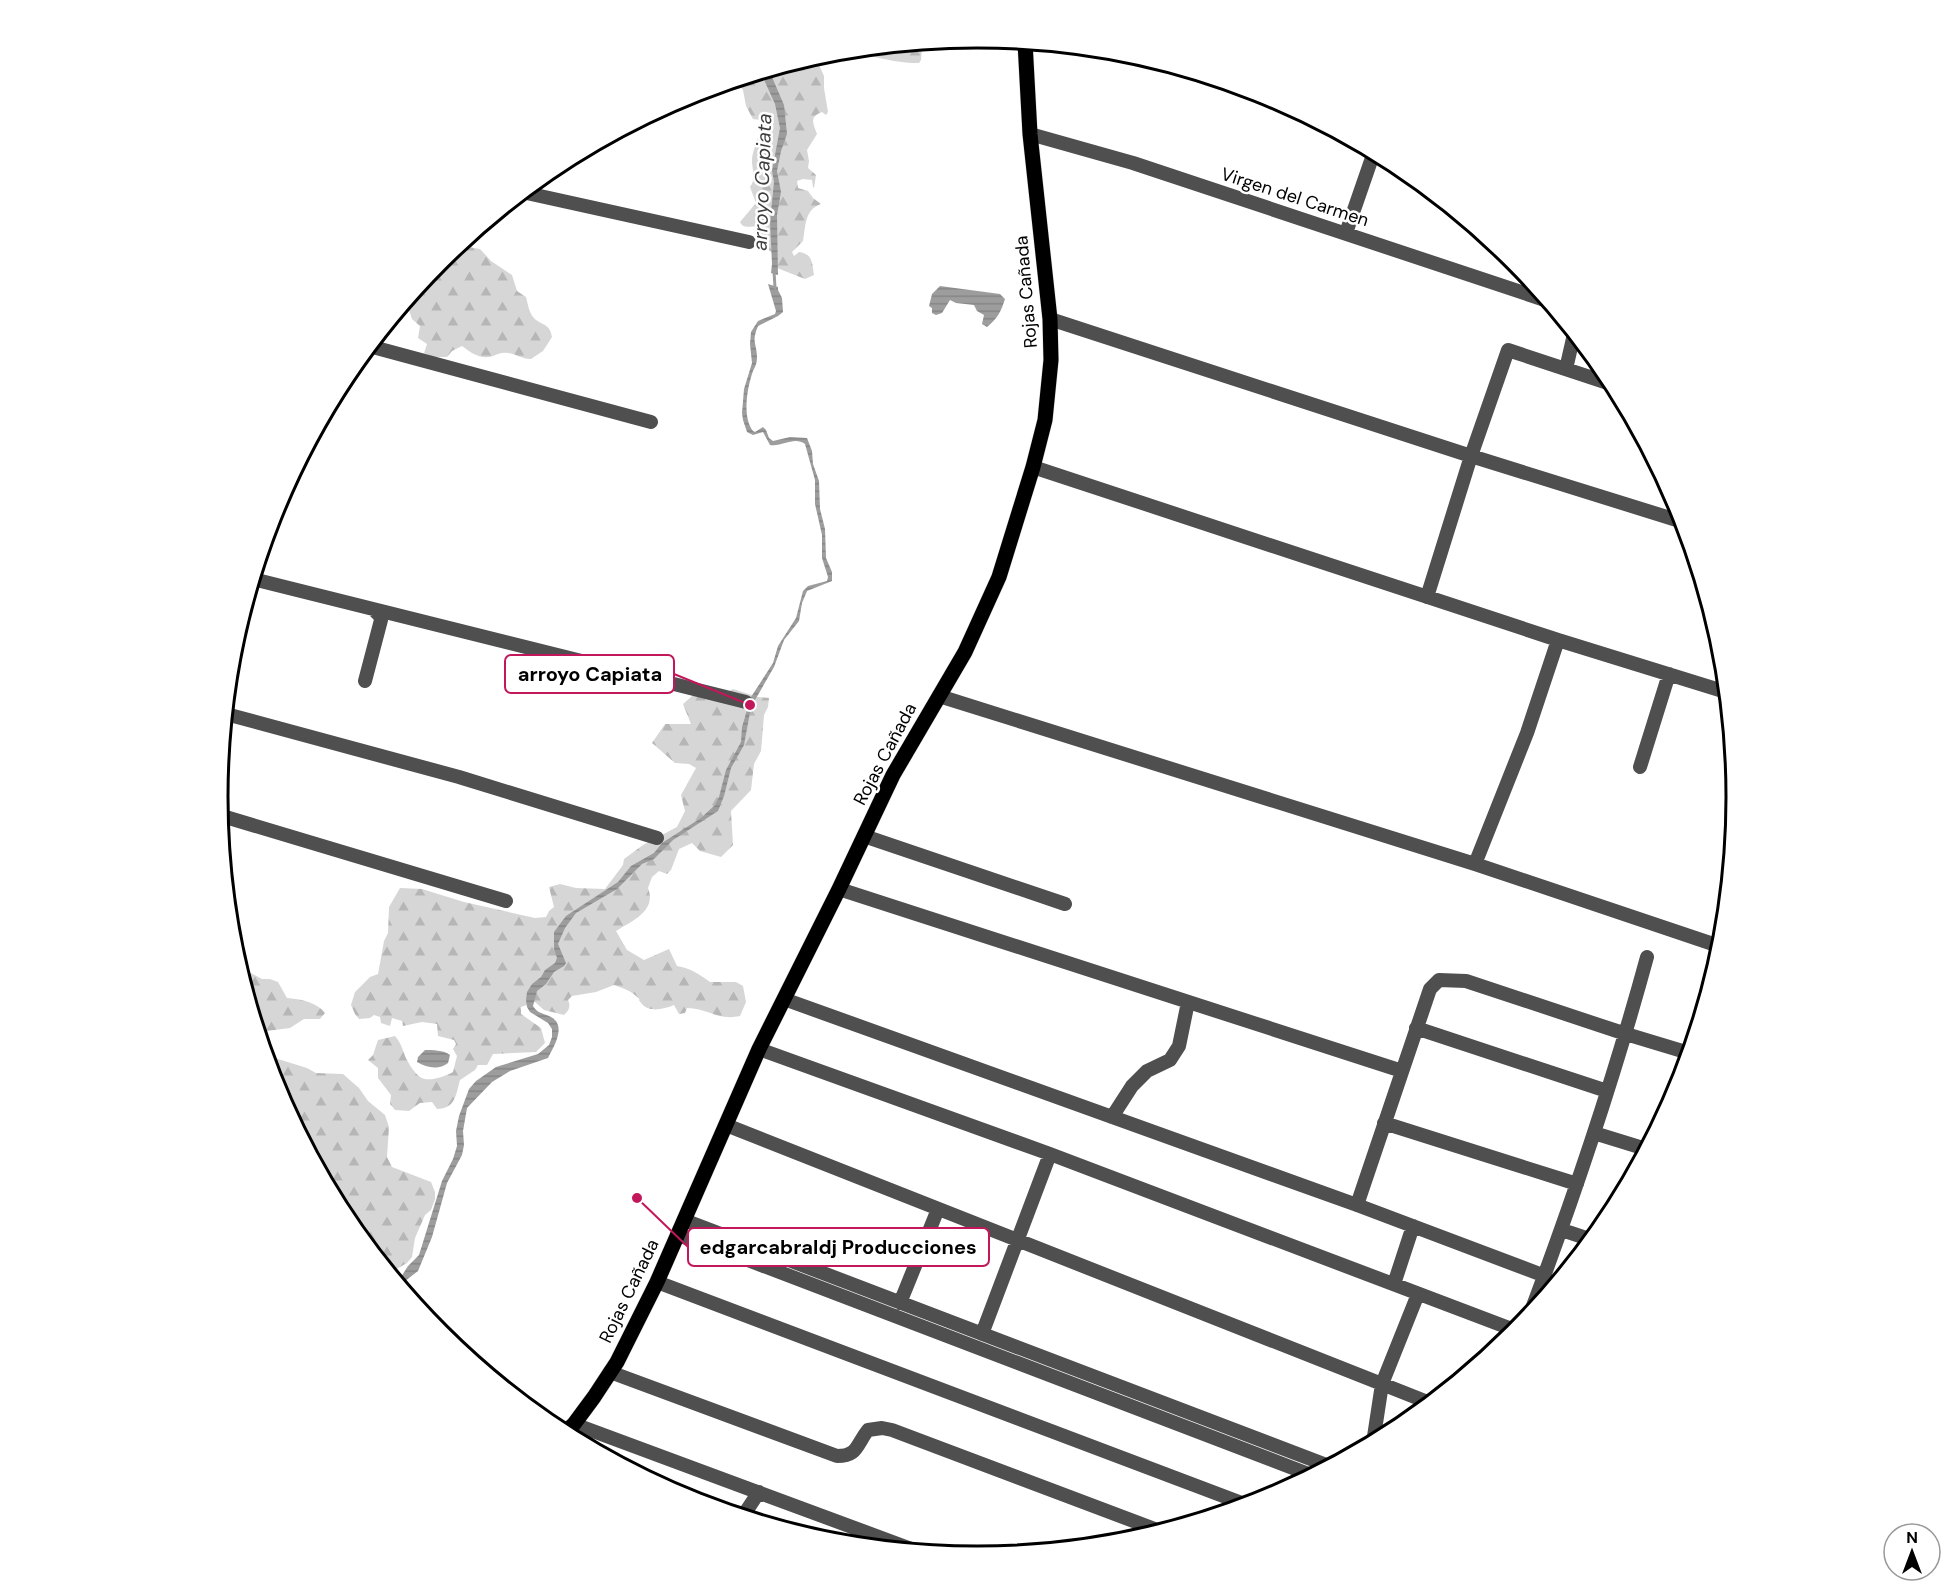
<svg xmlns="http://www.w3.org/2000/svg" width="1954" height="1594" font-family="'DM Sans',sans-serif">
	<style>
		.forest { fill: url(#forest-firs) }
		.water { fill: url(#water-rules) }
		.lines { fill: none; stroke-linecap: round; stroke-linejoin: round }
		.stream { stroke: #9d9d9d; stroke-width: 3 }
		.major-casing { stroke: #dbdbdb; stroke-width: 16 }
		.minor { stroke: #4f4f4f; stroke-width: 14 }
		.major { stroke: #000; stroke-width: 15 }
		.labels { text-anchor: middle; stroke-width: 5; stroke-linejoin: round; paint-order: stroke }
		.street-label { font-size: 18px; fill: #000; stroke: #fff }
		.water-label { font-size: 20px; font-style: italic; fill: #3e3e3e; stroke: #fff }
		.rim { fill: none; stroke: #000; stroke-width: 3 }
		.leader { fill: none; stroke: #c2185b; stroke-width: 2 }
		.callout-dot { fill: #c2185b; stroke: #fff; stroke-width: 2 }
		.callout { fill: #fff; stroke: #c2185b; stroke-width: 2 }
		.callout-label { font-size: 20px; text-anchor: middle; font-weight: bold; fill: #000 }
	</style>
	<defs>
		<pattern id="forest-firs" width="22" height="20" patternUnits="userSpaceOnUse" patternTransform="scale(1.5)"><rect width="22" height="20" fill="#d6d6d6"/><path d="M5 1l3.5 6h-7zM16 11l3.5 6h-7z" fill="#b6b6b6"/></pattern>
		<pattern id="water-rules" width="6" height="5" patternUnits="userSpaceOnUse" patternTransform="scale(1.5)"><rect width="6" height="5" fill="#9d9d9d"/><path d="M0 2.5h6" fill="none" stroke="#858585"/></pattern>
	</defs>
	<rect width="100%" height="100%" fill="#fff"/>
	<!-- forest -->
	<path class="forest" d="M915 44 922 48 921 60 919 63C900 64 869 56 852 50Z
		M824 54 819 65 824 76V88L828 112 826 115 822 112C808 117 814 125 817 134L807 150 809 161 808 168 816 175 814 188 813 187 812 180 803 179 797 181 798 188 808 191 813 198 821 204C804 210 806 226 803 241L792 252 794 256 799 252C813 254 812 263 814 275L805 279 777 268V256C769 252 767 247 758 243L757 227C750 225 744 230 740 222L756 203 750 187C756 179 753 172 752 163 751 150 761 138 760 124L768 121 753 119 746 106 743 90 736 80Z
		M464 240 463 246 480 249 491 261 512 275 517 291 526 297C528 304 529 315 536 320 545 326 550 325 552 337L543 351 531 359C522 359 516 354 508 353 502 352 498 354 493 356 481 360 471 353 462 346L452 351 447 357H433L424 353 427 344 418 338 420 326 412 319 408 307 413 297 411 295 440 260Z
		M700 689 724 694 733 689 758 697 769 698 768 707 764 715 761 751 754 764 751 790 731 811 733 845 721 857 700 851 692 843 679 849 671 870 667 874 659 871 652 877 648 888C657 911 632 921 616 931L627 950 644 960 669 949 677 966C690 968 699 974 710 982H736L743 986 746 1002 740 1016C717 1021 708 1008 687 1008L685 1013 679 1014 674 1005C664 1009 650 1013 642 1004 636 997 643 1002 636 996 630 990 622 988 614 985L596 992 572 996 568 1000C571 1007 569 1010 564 1015L544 1010 535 1002 521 1007V1014L541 1028 545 1043 536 1052 493 1054 487 1065H478L475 1070 460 1080C456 1095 455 1109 437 1109L432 1102 420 1103 409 1111 395 1110 390 1104 391 1095 378 1078V1068L368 1060 373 1055 378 1040 395 1036C400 1042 401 1045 404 1053 406 1060 414 1073 420 1077 428 1083 446 1076 453 1072L457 1056 453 1049 456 1044 454 1040 438 1036 437 1024 422 1022 403 1026 402 1021 392 1018 390 1026 381 1023 380 1017 374 1015 370 1018 359 1019 355 1014 351 1005 355 992 370 977 378 974 384 941 388 933 389 907 400 888 422 889 464 902 535 918 546 917 549 911 554 907 549 887 560 884 576 888 605 889 623 865 624 859 643 845 677 827 685 811 681 795 696 768 689 764 675 763 652 743 665 724H691L683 704Z
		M239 967 262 979H270L278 982 287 998C300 999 317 1002 325 1013L320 1019H304L290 1028 259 1032Z
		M265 1055 307 1068 316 1073 343 1074 359 1088 368 1101 385 1115 389 1127 387 1157 392 1167 431 1182 435 1192V1199L431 1210 425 1215 415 1238 412 1257 407 1263 395 1270 391 1274 345 1219 275 1087Z"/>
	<!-- water -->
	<path class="water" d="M769 70 784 105 787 134 781 151 777 171 781 192 777 215 778 275 771 273 772 264 770 222 774 182 772 171 780 128 775 104 761 73Z
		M768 284 778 287V290L782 298 783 312 778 316 758 326C751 343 757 343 757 358 757 363 755 367 753 371 747 388 742 417 753 431L755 432 763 427 766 430 769 438 773 441 790 437 807 438 812 451 813 464 819 481 820 509 825 529 826 558 832 572V581L807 591 802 603 799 621 784 640 774 667 751 707 744 745 731 768 724 796 718 811 673 840 654 859 642 864 617 889 576 913 565 928 558 944 566 963 564 966 554 972 546 984 537 991 533 1006C537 1013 542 1013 549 1016 568 1024 554 1046 548 1058L510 1071 492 1082 467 1108 463 1131 464 1145 462 1155 447 1183 432 1237 418 1271 400 1285 396 1280 401 1277 408 1266 419 1255 442 1181 453 1159 457 1146 456 1131 459 1116 469 1089 476 1081 496 1067 538 1054 549 1045 552 1037V1029L548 1023 530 1012 527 1007 526 1000 527 992 532 984 541 977 545 970 555 963 557 958 554 949V932L566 916 618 882 631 866 654 853 662 843 701 818 715 805 719 797 726 770 741 742 742 727 751 697 773 663 778 646 796 618 803 591 808 586 827 581 828 577 822 558V535L815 504V480L805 444C794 436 783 447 770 445L763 432 753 435 747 432 743 420 742 413 744 389 752 363 750 344 751 332 758 321 775 314 776 311Z
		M940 286 1000 294 1005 299C1001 312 997 319 987 327L982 324 984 315 977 311 974 305 956 303 950 300 942 313 936 315 932 313V308L929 306 932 294Z
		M425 1050C433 1050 443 1050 450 1055L448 1063C439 1070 427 1068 417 1062L418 1057Z"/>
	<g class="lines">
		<!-- stream -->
		<path class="stream" d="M774 271 775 288"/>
		<!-- major casing -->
		<g class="major-casing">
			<path id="major" d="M564 1433 574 1424 594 1397 617 1362 657 1282 759 1049 839 889 893 775 965 652 999 577 1033 467 1045 420 1051 360 1050 319 1030 134 1025 42"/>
		</g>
		<!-- minor -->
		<path class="minor" d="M1030 134 1133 163 1548 301
			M522 192 749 242
			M1346 233 1374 152
			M1050 319 1471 456 1683 522
			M369 346 651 422
			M1566 369 1574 334
			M1033 467 1558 640 1726 692
			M253 579 746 702
			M1427 597 1471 456 1508 350 1614 385
			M365 681 381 620 380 616 373 609
			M939 696 1475 864 1713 944 1722 945
			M226 714 459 777 657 838
			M1640 767 1669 674
			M219 815 506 901
			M864 836 1065 904
			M1475 864 1527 733 1558 640
			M839 889 1402 1071
			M784 999 1357 1205 1545 1276
			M1416 1028 1607 1091
			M759 1049 1050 1154 1517 1331
			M1112 1117 1132 1086 1147 1071 1170 1060 1179 1046 1188 1002
			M1384 1123 1577 1184
			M726 1125 1430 1403
			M1594 1133 1646 1149
			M1357 1205 1430 989 1439 980 1466 981 1626 1034 1689 1053
			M684 1220 1329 1466
			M1562 1230 1592 1240
			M677 1235 706 1244 1311 1475
			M657 1282 1247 1505
			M1394 1284 1413 1226
			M900 1303 938 1209
			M1530 1314C1574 1197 1614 1078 1647 957
			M982 1334 1050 1154
			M610 1372 837 1456C858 1456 856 1445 868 1430L882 1428 892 1430 1160 1531
			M574 1424 914 1550
			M1373 1443 1382 1384 1418 1294
			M743 1516 759 1492"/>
		<!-- major -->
		<use href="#major" class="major"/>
	</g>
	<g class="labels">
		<!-- street labels -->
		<g class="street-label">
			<text transform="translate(1295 197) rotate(18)" y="6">Virgen del Carmen</text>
			<text transform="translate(1026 292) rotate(-95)" y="6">Rojas Cañada</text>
			<text transform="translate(885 754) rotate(-62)" y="6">Rojas Cañada</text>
			<text transform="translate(629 1291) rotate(-64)" y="6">Rojas Cañada</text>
		</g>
		<!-- water labels -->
		<g class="water-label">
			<text transform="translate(762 182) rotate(-88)" y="7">arroyo Capiata</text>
		</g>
	</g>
	<!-- crop -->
	<path d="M0 0H1954V1594H0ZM228 797a749 749 0 1 1 1498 0a749 749 0 1 1-1498 0Z" fill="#fff" fill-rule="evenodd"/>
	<path class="rim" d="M228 797a749 749 0 1 1 1498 0a749 749 0 1 1-1498 0Z"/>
	<!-- callouts -->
	<path class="leader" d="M750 705L674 674M637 1198L688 1247"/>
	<g class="callout-dot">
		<circle cx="750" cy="705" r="6"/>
		<circle cx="637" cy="1198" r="6"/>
	</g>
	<g class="callout">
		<rect x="505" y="655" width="169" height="38" rx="6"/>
		<rect x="688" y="1228" width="301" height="38" rx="6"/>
	</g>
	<g class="callout-label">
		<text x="590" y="681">arroyo Capiata</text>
		<text x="838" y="1254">edgarcabraldj Producciones</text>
	</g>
	<!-- north arrow -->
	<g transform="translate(1912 1552)"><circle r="28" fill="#ffffff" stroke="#999999" stroke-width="1.5"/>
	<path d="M0-4.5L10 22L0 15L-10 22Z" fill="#000000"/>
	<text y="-9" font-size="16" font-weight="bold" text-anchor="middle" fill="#000000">N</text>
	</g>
</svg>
